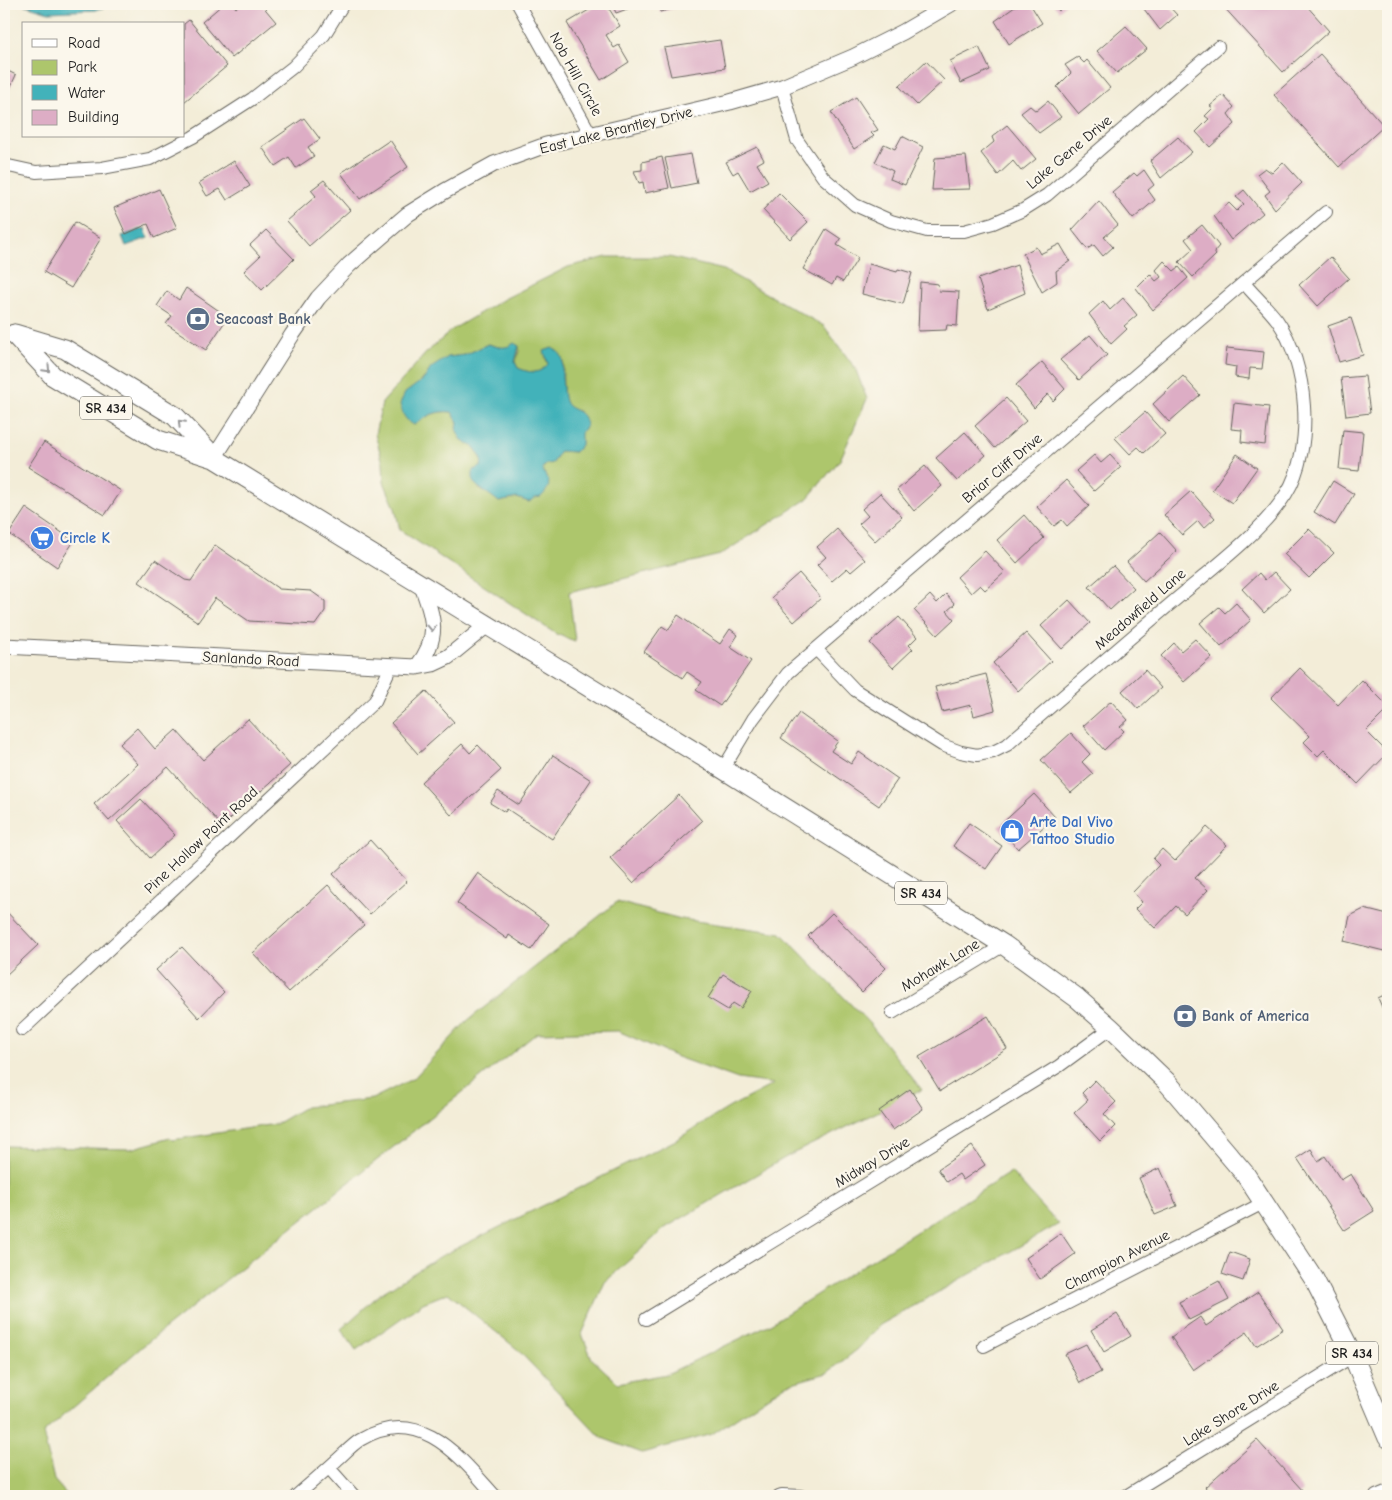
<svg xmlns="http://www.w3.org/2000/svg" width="1392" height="1500" font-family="'Comic Neue',sans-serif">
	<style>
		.green { fill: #adc66c; stroke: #647144; fill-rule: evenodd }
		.water { fill: #42b2ba; stroke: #2f676b }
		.building { fill: #ddadc5 }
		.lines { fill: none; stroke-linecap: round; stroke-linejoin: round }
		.minor-casing { stroke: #67655e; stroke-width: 14 }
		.tertiary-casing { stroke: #67655e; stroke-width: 17 }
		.primary-casing { stroke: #67655e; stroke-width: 21 }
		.minor { stroke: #fff; stroke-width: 12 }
		.tertiary { stroke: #fff; stroke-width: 15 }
		.primary { stroke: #fff; stroke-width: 19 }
		.oneway { stroke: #999 }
		.labels { text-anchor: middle; stroke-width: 4.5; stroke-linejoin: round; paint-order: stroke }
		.shield { fill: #fbf7ec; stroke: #5f5e5a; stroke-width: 1 }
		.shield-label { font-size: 14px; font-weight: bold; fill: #1c1c1c }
		.street-label { font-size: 15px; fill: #1c1c1c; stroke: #fbf7ec }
		.service-label { font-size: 15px; font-weight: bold; fill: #4e5e75; stroke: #fbf7ec; text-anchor: start }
		.shop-label { font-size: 15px; font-weight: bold; fill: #366cbe; stroke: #fbf7ec; text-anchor: start }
	</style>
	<rect width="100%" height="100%" fill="#fbf7ec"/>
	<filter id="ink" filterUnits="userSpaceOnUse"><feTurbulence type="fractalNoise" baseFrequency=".02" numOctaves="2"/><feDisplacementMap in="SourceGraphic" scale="10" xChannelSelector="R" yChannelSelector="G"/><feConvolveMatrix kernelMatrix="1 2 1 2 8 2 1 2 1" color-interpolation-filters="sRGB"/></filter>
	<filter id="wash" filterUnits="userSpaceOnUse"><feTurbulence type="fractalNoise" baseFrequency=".0096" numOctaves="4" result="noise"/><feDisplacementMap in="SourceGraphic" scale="20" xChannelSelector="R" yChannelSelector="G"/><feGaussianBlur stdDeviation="1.12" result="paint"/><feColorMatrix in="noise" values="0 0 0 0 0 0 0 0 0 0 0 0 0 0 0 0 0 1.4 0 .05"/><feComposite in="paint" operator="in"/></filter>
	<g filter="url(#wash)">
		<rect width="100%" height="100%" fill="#f3edd8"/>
		<!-- green -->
		<path class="green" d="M607 257H669L724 270 824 326 855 368 867 399 840 460 807 499 720 555 569 592 575 641 556 634 400 530 395 508 384 482 383 463 375 434 382 403 426 353 453 329 504 299 568 267ZM488 344C498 347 505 350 514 344L519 346V352L515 362 518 368C530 373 539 375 548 364L545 357 563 361C563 369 562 396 565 403 568 408 574 410 579 411L581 445 575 452 560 451 553 463 547 464 542 469 545 475 529 502 517 498 499 502 490 494 479 489 482 459 475 448 461 439 457 431 458 422 452 412C435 410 427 416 414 425L415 386 448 357 465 355Z
			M617 902 681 919 781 933 870 1024 922 1090 788 1156 665 1228 605 1282 582 1334 592 1359 618 1383 667 1374 770 1324 1011 1172 1047 1212 1059 1224 880 1325 858 1349 827 1373 785 1385 712 1434 642 1453 602 1438 517 1349 448 1293 423 1303 356 1350 341 1329 380 1294 441 1256 674 1141 730 1107 774 1084 738 1079 677 1057 618 1031 537 1033 143 1346 43 1433 54 1480 68 1496H4V1146L130 1149 170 1138 172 1140 276 1124 305 1107 372 1099 414 1078 467 1021Z"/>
		<!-- water -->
		<path class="water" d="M22 4H114L96 10 49 12Z
			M145 228 148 238 126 246 122 236Z
			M514 343 519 346 515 362 518 368C530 373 539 375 548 364L544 351 552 348C568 356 561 363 562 378 563 384 563 396 565 401 569 413 584 406 586 426L581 432V445L575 452 560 451 553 463 547 464 542 468C548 483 554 483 541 497L535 498 529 502 517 498 499 502C490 494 480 490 473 482V470L481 467 482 459 475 448 461 439 457 431 458 422 452 412C435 410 427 416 414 425 405 420 402 414 400 404L405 393 424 379 431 368 448 357 465 355 488 344C498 347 505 350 514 343Z"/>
		<g id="blocks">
			<!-- building -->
			<path class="building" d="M223 4H232L236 8 240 4H249L251 6 255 4H261L276 22 232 58 202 22Z
				M599 4H606L620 26 606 35 614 48 619 45 629 62 601 80 567 23Z
				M612 4H628L630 8 616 13Z
				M658 4H692L660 12Z
				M1019 4H1030L1042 23 1009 44 995 21Z
				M1053 4H1066L1059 11Z
				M1149 4H1156L1158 6 1160 4H1167L1177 15 1160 30 1144 9Z
				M1221 4H1305L1329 31 1283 72Z
				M189 20 227 66 184 102V24Z
				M1126 26 1147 49 1117 73 1097 51Z
				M720 40 725 68 671 76 664 48Z
				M979 47 990 70 961 83 950 61Z
				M1320 54 1384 126 1339 167 1274 95Z
				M1078 57 1084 63 1087 60 1110 88 1079 114 1057 87 1071 73 1065 65Z
				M926 61 944 80 917 105 899 86Z
				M4 69 16 75 4 101Z
				M1223 95 1234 107 1228 114 1235 124 1210 147 1196 132 1209 119 1205 116 1213 108 1210 106Z
				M856 97 878 130 871 133 874 136 854 149 831 112Z
				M1048 101 1061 117 1039 133 1021 113 1030 106 1036 111Z
				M304 118 320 139 308 147 314 156 296 168 289 157 275 166 262 147Z
				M1007 125 1036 159 1021 171 1013 161 998 175 981 153 994 142 992 137Z
				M902 136 923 147 905 185 890 179 893 171 875 162 884 144 895 149Z
				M1178 137 1192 152 1161 178 1150 161Z
				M390 140 408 167 360 199 341 173Z
				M757 147 764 160 757 164 768 181 750 191 738 171 733 174 726 162Z
				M691 154 697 183 672 188 665 158Z
				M966 156 970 189 932 190 935 158Z
				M662 157 669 188 645 193 643 182 639 183 634 171 642 170V162Z
				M234 161 250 186 227 200 220 189 207 196 199 183Z
				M1283 162 1302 183 1275 209 1265 195 1270 191 1257 174 1265 168 1272 173Z
				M1144 170 1154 185 1148 190 1155 200 1133 219 1112 192 1134 173 1137 176Z
				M324 180 350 210 309 246 287 221 316 196 311 190Z
				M159 189 177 228 154 238 148 224 126 234 114 208Z
				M1244 190 1263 213 1231 240 1214 216 1229 203 1237 211 1244 204 1236 197Z
				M779 193 808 222 790 239 763 210Z
				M1099 201 1118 225 1104 237 1113 247 1103 256 1094 245 1087 249 1072 230Z
				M75 222 101 238 71 288 44 272Z
				M1202 225 1219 246 1214 252 1216 255 1193 277 1179 262 1193 249 1185 239Z
				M826 229 841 239 837 245 858 258 843 282 836 278 832 285 803 269Z
				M266 230 294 259 262 290 244 271 260 256 250 245Z
				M1060 244 1070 261 1056 271 1057 282 1042 292 1023 254 1036 247 1040 254Z
				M1330 257 1349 278 1318 306 1299 285Z
				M1164 261 1174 271 1179 267 1188 278 1153 310 1136 288 1150 274 1156 281 1161 277 1156 270Z
				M869 264 897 272 898 269 912 273 903 304 862 294Z
				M1017 265 1025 293 988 309 978 279Z
				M920 282 938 284 939 291 959 292 957 326 947 325 946 330 918 331Z
				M186 288 228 317 206 350 166 324 172 316 157 306 167 291 179 300Z
				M1123 298 1137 315 1124 326 1127 329 1111 344 1089 314 1103 301 1110 310Z
				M1351 318 1363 355 1339 362 1328 326Z
				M1090 335 1107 355 1079 380 1060 360Z
				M1227 348 1264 352 1262 369 1250 368 1249 379 1235 377 1236 367 1225 365Z
				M1042 362 1065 389 1053 401 1048 394 1034 408 1016 385Z
				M1183 376 1200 395 1169 422 1153 404Z
				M1365 376 1370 413 1346 416 1341 378Z
				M1006 398 1026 421 995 448 975 426Z
				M1234 403 1269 407 1265 445 1241 442 1242 430 1231 429Z
				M1145 412 1165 434 1144 453 1138 447 1130 454 1115 438Z
				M1343 430 1363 432 1359 471 1339 469Z
				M965 432 986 455 957 481 936 458Z
				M44 442 121 491 105 515 28 467Z
				M1237 454 1257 468 1232 503 1212 490Z
				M1094 455 1101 463 1110 455 1121 467 1094 491 1076 471Z
				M925 466 942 486 914 511 897 490Z
				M1066 480 1089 506 1067 526 1062 520 1054 526 1037 507Z
				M1333 481 1354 494 1335 525 1314 512Z
				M1191 491 1215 518 1204 528 1198 521 1182 535 1164 515Z
				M880 493 902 517 875 541 859 524 868 516 862 509Z
				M26 508 74 541 57 567 9 534Z
				M1024 515 1044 538 1017 563 997 540Z
				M837 529 865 560 851 572 847 568 832 581 817 565 826 557 817 547Z
				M1309 529 1334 553 1309 578 1284 554Z
				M1160 532 1177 551 1144 581 1127 562Z
				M215 545 279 589 311 591 325 601V611L315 625 249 621 215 598 198 622 139 582 155 560 185 580 191 581Z
				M985 551 1005 572 985 590 980 585 971 593 957 577Z
				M1113 566 1134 588 1110 610 1089 587Z
				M1274 572 1290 589 1264 613 1242 589 1259 573 1265 580Z
				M799 573 821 598 794 622 772 597Z
				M946 594 955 604 947 611 954 619 937 635 914 610 930 595 937 603Z
				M1069 600 1090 623 1062 649 1041 626Z
				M1236 603 1251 620 1221 647 1200 623 1219 607 1225 613Z
				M678 615 720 644 730 629 738 635 730 647 751 661 720 706 696 690 702 682 687 672 683 678 644 652 662 626 668 630Z
				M899 617 917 637 909 645 913 649 893 668 870 643Z
				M1026 633 1051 661 1018 691 993 663Z
				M1195 639 1212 657 1184 682 1161 656 1174 643 1181 651Z
				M1300 668 1338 705 1362 680 1388 706V709L1366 731 1388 753 1358 784 1324 750 1318 756 1304 742 1310 736 1271 698Z
				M1145 670 1161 688 1138 709 1122 691Z
				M986 674 995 710 974 716 971 705 942 712 935 687Z
				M426 691 454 722 418 754 391 723Z
				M1111 701 1128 720 1120 727 1124 731 1104 750 1083 726Z
				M799 713 838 741 831 751 851 764 859 752 898 779 879 806 781 738Z
				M248 719 290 765 222 826 168 767 109 821 94 804 138 764 120 744 137 728 155 749 176 730 203 760Z
				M1071 733 1090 754 1082 762 1093 774 1071 793 1041 760Z
				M462 744 470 753 478 745 501 770 451 815 421 782Z
				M553 755 591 780 552 839 507 809 505 812 490 803 498 791 519 805Z
				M1034 794 1055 817 1018 849 998 827Z
				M679 795 702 821 633 883 610 858Z
				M141 799 175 835 150 858 117 821Z
				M969 823 1002 846 986 869 953 846Z
				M1207 827 1227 845 1195 878 1208 890 1185 914 1176 906 1155 928 1135 909 1142 902 1133 892 1159 865 1153 859 1162 849 1175 861Z
				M370 840 407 881 370 914 333 874Z
				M478 873 549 924 531 950 509 935 507 939 457 903Z
				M328 885 364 925 289 992 253 953Z
				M4 909 38 945 5 976 4 974Z
				M1364 909 1388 915V952L1344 941 1350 916Z
				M832 913 886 968 862 992 808 936Z
				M182 947 224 992 199 1018 156 970Z
				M723 974 752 991 741 1008 733 1003 728 1010 708 998Z
				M1388 993V1021L1378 998Z
				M988 1016 1007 1049 940 1091 919 1057Z
				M1095 1080 1116 1102 1104 1114 1115 1126 1100 1141 1074 1113 1088 1100 1082 1093Z
				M910 1089 923 1109 893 1130 879 1111Z
				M972 1146 985 1165 963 1180 959 1174 947 1182 938 1169Z
				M1311 1149 1318 1161 1325 1156 1341 1180 1351 1174 1374 1211 1344 1230 1297 1158Z
				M1160 1168 1177 1206 1155 1215 1139 1178Z
				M1061 1233 1075 1254 1040 1279 1026 1258Z
				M1230 1252 1250 1259 1243 1281 1222 1274Z
				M1219 1281 1229 1300 1189 1320 1179 1302Z
				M1258 1292 1283 1329 1256 1346 1247 1332 1193 1370 1171 1337 1200 1317 1206 1326Z
				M1117 1314 1131 1336 1104 1352 1091 1330Z
				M1086 1344 1101 1372 1080 1383 1065 1354Z
				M1257 1440 1303 1491 1297 1496H1213L1205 1487Z"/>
		</g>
	</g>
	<g filter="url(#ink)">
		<use href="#blocks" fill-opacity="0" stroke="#67655e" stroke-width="1"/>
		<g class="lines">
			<!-- minor casing -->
			<g class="minor-casing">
				<path id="minor" d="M518 4 590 133
					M782 87 797 140 823 177 855 205 891 221 927 231H964L993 223 1023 210 1047 195 1218 47
					M4 165 36 172 102 168 150 159 193 137 252 99 293 67 324 35 343 4
					M816 649 855 690 942 745 961 752 977 755 993 752 1007 745C1060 698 1114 652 1168 606 1205 574 1260 535 1286 494 1315 448 1308 364 1277 320 1267 307 1254 295 1244 283
					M723 769 753 719 788 673 1326 212
					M892 1013 1004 945
					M22 1030 375 701 391 666
					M646 1319 1059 1066 1111 1028
					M984 1346 1265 1202
					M329 1468 354 1496
					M296 1496C310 1484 324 1472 337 1460 344 1454 352 1445 360 1440 420 1404 459 1456 495 1496
					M779 1496 782 1495 801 1496
					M1126 1496 1353 1356
					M1376 1496 1388 1491"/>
			</g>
			<!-- tertiary casing -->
			<g class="tertiary-casing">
				<path id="tertiary" d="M214 458 292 335 318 298 349 265 381 237 408 214 445 191 494 164 546 145 730 102 782 87 853 57 903 32 951 4
					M4 646 417 667 433 664 448 657 486 626
					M417 667C440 637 434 620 422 586"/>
			</g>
			<!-- primary casing -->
			<g class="primary-casing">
				<path id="primary" d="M14 334 53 376 158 440 214 458 723 769 1004 945 1077 998 1111 1028 1166 1081 1245 1174 1314 1279 1353 1356 1388 1438
					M15 334 65 349 175 416 214 457"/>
			</g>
			<!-- minor -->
			<use href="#minor" class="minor"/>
			<!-- tertiary -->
			<use href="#tertiary" class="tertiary"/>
			<!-- primary -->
			<use href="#primary" class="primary"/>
		</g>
		<!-- one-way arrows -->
		<defs><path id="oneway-chevron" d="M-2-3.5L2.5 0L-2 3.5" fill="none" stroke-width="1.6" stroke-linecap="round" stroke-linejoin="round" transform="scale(1.25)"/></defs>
		<g class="oneway">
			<use href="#oneway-chevron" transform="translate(47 369) rotate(47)"/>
			<use href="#oneway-chevron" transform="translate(181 423) rotate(-134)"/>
			<use href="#oneway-chevron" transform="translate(432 628) rotate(88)"/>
		</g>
	</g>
	<!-- icons -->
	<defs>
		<g id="bank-disc" transform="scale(1.25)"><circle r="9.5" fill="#5c6f8a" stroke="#fbf7ec"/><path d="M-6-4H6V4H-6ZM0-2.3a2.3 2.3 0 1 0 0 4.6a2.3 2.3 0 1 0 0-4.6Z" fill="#fff"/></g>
		<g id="supermarket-disc" transform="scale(1.25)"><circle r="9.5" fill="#3f7fe0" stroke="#fbf7ec"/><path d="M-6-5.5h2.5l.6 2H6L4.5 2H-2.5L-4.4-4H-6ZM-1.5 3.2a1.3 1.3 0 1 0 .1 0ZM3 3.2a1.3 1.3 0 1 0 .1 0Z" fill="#fff"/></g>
		<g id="shop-disc" transform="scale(1.25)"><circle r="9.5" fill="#3f7fe0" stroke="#fbf7ec"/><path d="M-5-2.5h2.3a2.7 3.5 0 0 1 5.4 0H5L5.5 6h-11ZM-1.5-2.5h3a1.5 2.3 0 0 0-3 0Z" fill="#fff"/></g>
	</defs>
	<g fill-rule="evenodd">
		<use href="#bank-disc" x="198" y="319"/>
		<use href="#supermarket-disc" x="42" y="538"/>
		<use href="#shop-disc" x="1012" y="831"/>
		<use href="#bank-disc" x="1185" y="1016"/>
	</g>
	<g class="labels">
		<!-- shield labels -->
		<g class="shield">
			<rect x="80" y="396.5" width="52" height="23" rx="4"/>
			<rect x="895" y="881.5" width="52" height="23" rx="4"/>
			<rect x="1326" y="1341.5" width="52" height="23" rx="4"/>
		</g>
		<g class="shield-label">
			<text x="106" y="413">SR 434</text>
			<text x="921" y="898">SR 434</text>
			<text x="1352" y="1358">SR 434</text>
		</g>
		<!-- street labels -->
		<g class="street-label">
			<text transform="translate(576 74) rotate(61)" y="5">Nob Hill Circle</text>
			<text transform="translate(616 130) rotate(-14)" y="5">East Lake Brantley Drive</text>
			<text transform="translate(1069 152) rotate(-40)" y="5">Lake Gene Drive</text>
			<text transform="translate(1002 468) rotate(-40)" y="5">Briar Cliff Drive</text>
			<text transform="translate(1140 609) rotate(-41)" y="5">Meadowfield Lane</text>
			<text transform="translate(251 659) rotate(3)" y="5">Sanlando Road</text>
			<text transform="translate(201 840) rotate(-43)" y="5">Pine Hollow Point Road</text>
			<text transform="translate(940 965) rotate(-31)" y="5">Mohawk Lane</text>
			<text transform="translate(872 1162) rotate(-31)" y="5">Midway Drive</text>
			<text transform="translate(1117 1260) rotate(-27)" y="5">Champion Avenue</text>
			<text transform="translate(1231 1413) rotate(-32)" y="5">Lake Shore Drive</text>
		</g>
		<!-- service labels -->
		<g class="service-label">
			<text x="216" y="324">Seacoast Bank</text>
			<text x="1202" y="1021">Bank of America</text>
		</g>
		<!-- shop labels -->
		<g class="shop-label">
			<text x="60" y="543">Circle K</text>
			<text x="1030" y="827">Arte Dal Vivo<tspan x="1030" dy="17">Tattoo Studio</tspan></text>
		</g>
	</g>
	<!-- margin -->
	<rect width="1392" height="1500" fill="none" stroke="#fbf7ec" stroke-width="20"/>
	<!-- legend -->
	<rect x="22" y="22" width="162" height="115" fill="#fbf7ec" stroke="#a29f99"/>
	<rect x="32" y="39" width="25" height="8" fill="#ffffff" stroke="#a29f99"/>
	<text x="68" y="48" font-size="15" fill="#1c1c1c">Road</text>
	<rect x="32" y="60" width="25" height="15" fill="#adc66c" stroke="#a29f99"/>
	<text x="68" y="72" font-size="15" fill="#1c1c1c">Park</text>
	<rect x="32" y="85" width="25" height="15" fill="#42b2ba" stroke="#a29f99"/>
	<text x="68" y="98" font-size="15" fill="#1c1c1c">Water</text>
	<rect x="32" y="110" width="25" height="15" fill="#ddadc5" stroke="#a29f99"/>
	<text x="68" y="122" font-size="15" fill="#1c1c1c">Building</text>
</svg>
